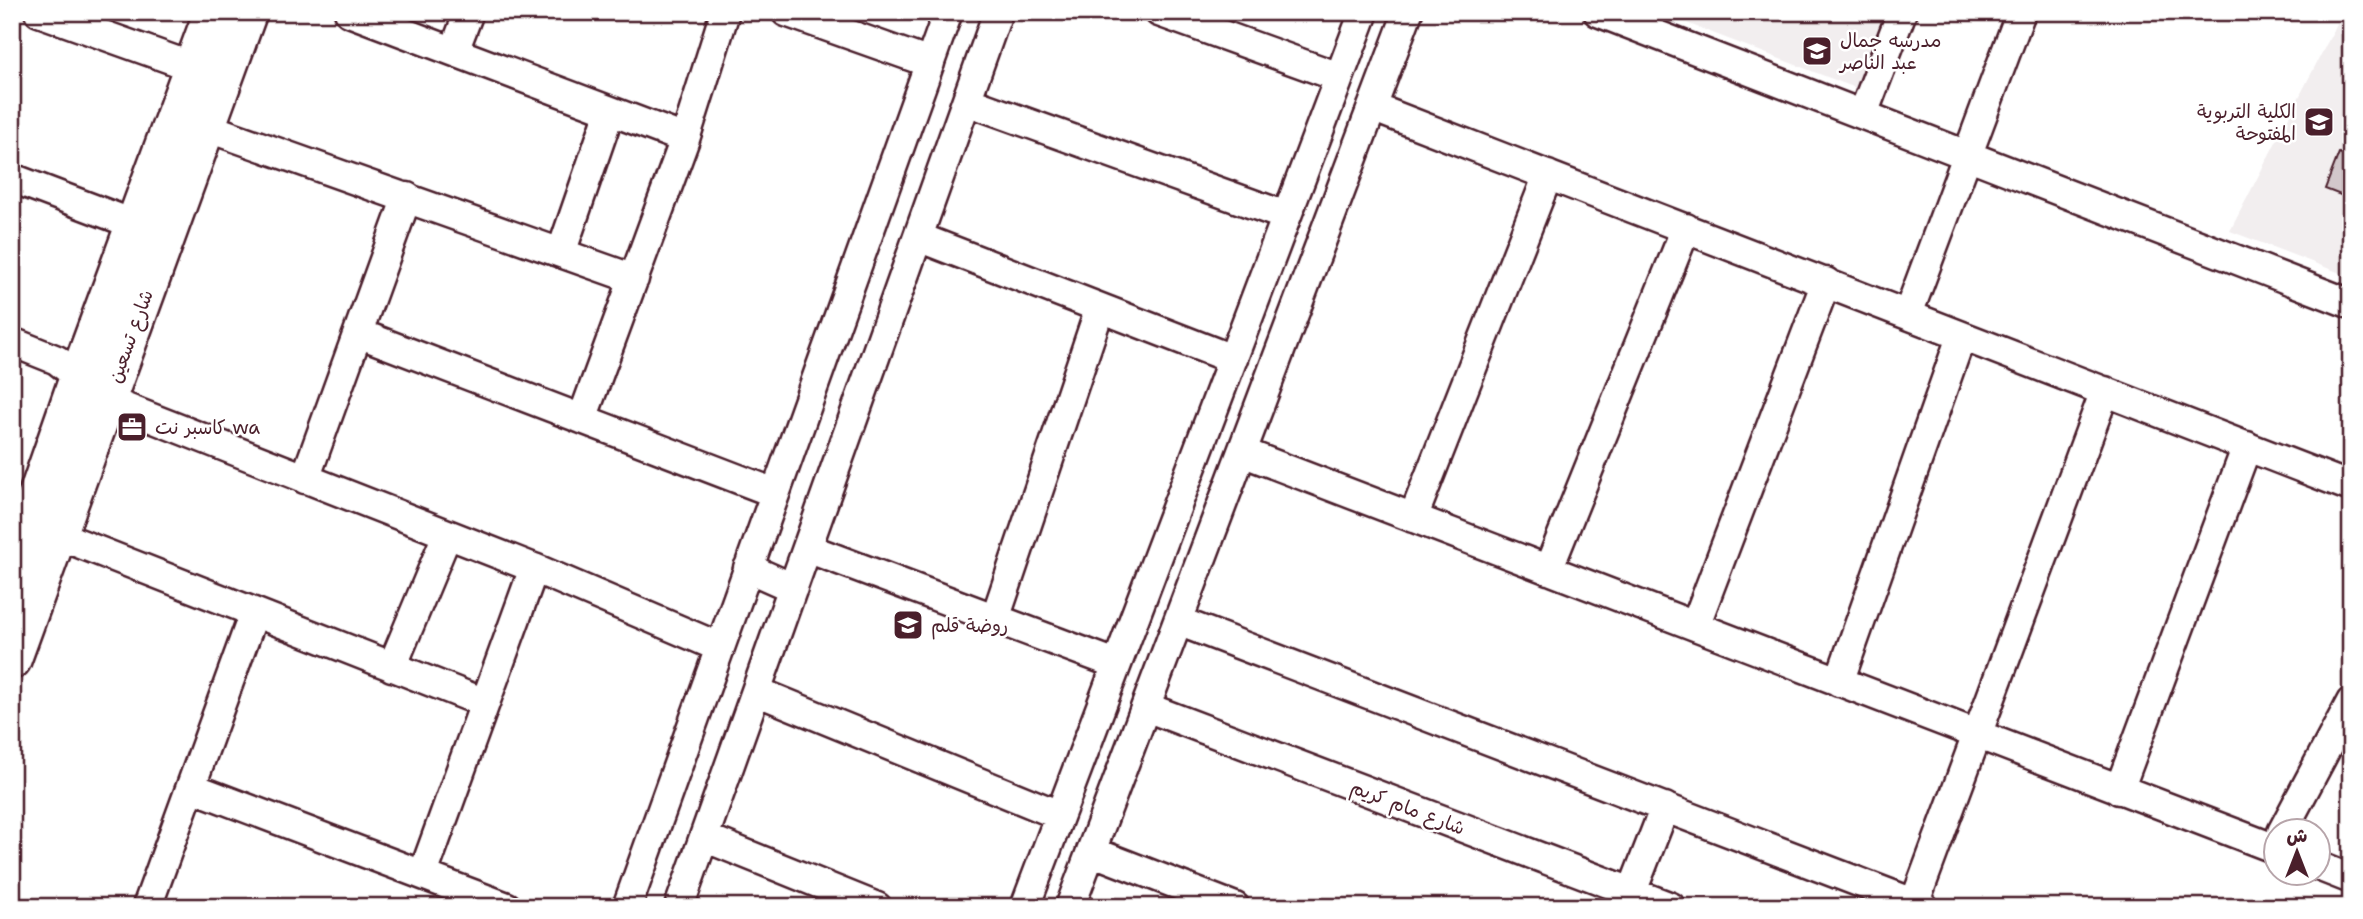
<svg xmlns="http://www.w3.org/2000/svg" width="2363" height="919" font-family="'Shantell Sans','Playpen Sans Arabic',sans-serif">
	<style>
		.built { fill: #f2eeef }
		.building { fill: #d2c7cb; stroke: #4a1f2b; stroke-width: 2 }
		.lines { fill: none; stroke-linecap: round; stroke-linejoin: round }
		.minor-casing { stroke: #4a1f2b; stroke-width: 33 }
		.major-casing { stroke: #4a1f2b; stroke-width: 42 }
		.minor { stroke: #fff; stroke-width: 28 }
		.major { stroke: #fff; stroke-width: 37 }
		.labels { text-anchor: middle; stroke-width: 5; stroke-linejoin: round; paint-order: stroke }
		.poi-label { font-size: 19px; fill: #4a1f2b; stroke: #fff; text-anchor: start }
		.street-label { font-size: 19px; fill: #4a1f2b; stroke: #fff }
	</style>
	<rect width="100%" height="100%" fill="#fff"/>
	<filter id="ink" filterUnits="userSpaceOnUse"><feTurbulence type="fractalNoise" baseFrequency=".0143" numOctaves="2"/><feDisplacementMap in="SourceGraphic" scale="14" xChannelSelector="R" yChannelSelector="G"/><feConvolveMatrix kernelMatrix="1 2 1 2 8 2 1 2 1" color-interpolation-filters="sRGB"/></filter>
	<g filter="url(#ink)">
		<!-- built -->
		<path class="built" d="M1658 12H1888L1861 90Z
			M2343 12H2351V277L2230 231Z"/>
		<!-- building -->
		<path class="building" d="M2339 153 2351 157V199L2325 189Z"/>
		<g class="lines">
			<!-- minor casing -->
			<g class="minor-casing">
				<path id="minor" d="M39 12 193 67
					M349 12 685 139
					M786 12 930 63
					M1159 12 1339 77
					M1598 12 2351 304
					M454 51 469 12
					M967 101 1286 216
					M1372 107 2351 487
					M1863 114 1902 12
					M206 127 634 279
					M12 178 136 225
					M918 237 1232 359
					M561 253 610 111
					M1908 314 2021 12
					M358 333 775 493
					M12 342 57 360 97 392 121 406 534 568 719 647
					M582 419 685 139 725 12
					M1242 452 2276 849
					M305 479 407 197
					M1413 518 1548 175
					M58 535 485 703
					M807 548 1116 664
					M748 568 793 588
					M1548 570 1686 228
					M995 619 1100 308
					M1178 621 1924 907
					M1695 626 1826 282
					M392 667 447 535
					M1839 682 1961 337
					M756 691 1059 815
					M1146 707 1671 907
					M191 787 507 907
					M2119 790 2247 446
					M2282 832 2351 702
					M704 837 877 907
					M1091 851 1235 907
					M2318 866 2351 879
					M423 874 534 568
					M147 907 254 613
					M627 907 948 12
					M679 907 998 12
					M1025 907 1364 12
					M1070 907 1408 12
					M1626 907 1665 807
					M1913 907 2105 391"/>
			</g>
			<!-- major casing -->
			<g class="major-casing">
				<path id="major" d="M12 568 79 376 213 12
					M12 660 248 12"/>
			</g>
			<!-- minor -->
			<use href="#minor" class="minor"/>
			<!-- major -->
			<use href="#major" class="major"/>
		</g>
	</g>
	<!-- icons -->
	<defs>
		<g id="school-square" transform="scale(1.575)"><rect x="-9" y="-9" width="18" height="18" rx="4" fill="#4a1f2b" stroke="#fff"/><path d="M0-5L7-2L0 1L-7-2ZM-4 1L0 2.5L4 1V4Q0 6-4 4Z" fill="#fff"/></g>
		<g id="university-square" transform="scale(1.575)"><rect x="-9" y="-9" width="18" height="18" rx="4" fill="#4a1f2b" stroke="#fff"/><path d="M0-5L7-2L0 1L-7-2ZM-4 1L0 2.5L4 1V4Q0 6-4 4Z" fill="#fff"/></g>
		<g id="office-square" transform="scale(1.575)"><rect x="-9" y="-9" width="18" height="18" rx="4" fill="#4a1f2b" stroke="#fff"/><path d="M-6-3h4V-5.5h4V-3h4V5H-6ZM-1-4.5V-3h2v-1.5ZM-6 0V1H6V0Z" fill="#fff"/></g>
	</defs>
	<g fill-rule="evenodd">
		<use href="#school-square" x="1817" y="51"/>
		<use href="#university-square" x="2319" y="122"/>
		<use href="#office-square" x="132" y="427"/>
		<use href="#school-square" x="908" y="625"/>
	</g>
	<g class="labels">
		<!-- poi labels -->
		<g class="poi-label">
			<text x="1840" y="47">مدرسه جمال<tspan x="1840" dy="22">عبد الناصر</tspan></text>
			<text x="2296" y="118" text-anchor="end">الكلية التربوية<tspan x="2296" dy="22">المفتوحة</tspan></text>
			<text x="155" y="434">كاسبر نت wa</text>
			<text x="931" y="632">روضة قلم</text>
		</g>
		<!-- street labels -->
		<g class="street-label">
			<text transform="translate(130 336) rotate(-70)" y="7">شارع تسعين</text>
			<text transform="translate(1408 807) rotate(21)" y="7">شارع مام كريم</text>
		</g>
	</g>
	<!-- margin -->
	<rect width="2363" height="919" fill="none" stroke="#fff" stroke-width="42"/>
	<rect x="21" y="21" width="2321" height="877" fill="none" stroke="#4a1f2b" stroke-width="2.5" filter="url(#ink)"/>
	<!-- north arrow -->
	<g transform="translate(2297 852)"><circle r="33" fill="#ffffff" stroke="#b7a5aa" stroke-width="2"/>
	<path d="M0-5L12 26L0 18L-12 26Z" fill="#4a1f2b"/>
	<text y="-10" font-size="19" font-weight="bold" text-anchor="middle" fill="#4a1f2b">ش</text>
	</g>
</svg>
